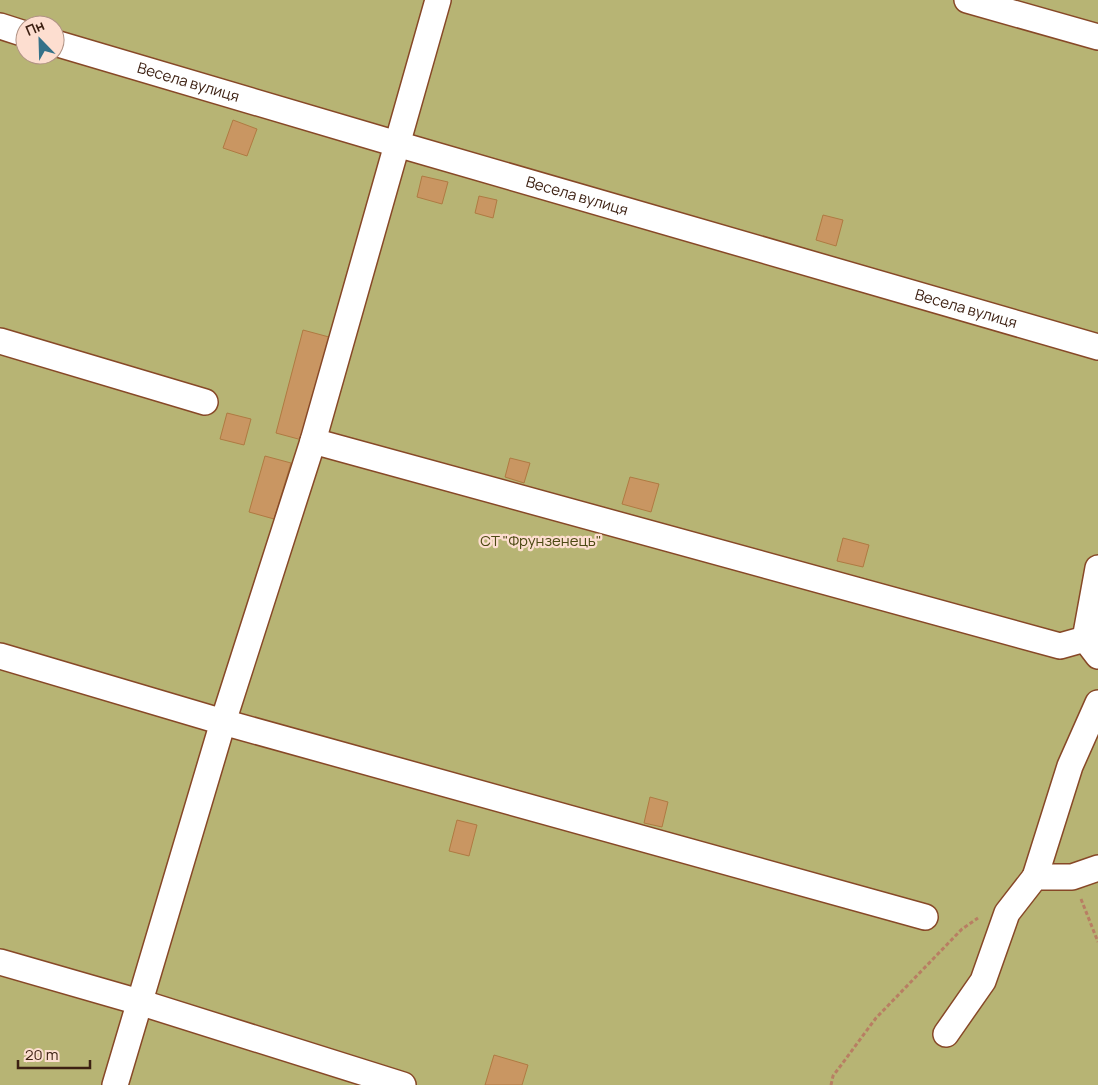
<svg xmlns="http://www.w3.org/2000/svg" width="1098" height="1085" font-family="Manrope,sans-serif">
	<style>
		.green { fill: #b7b474; fill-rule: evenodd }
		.building { fill: #c99662; stroke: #af7a42 }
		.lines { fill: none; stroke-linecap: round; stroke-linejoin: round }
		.minor-casing { stroke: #874827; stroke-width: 28 }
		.path { stroke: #b87e63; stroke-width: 3; stroke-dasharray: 4 2.5; stroke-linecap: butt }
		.minor { stroke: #fff; stroke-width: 25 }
		.labels { text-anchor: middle; stroke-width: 4.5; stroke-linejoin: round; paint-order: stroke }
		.street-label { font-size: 15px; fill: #3d2113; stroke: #fdded0 }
		.park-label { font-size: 15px; fill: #4c4913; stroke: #fdded0 }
	</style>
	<rect width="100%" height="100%" fill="#fbb18f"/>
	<!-- green -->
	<path class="green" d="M0 0H1098V1085H0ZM25 25H55V55H25Z"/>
	<!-- building -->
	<path class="building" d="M233 120 257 129 247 156 223 148Z
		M422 176 448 182 442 204 417 197Z
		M479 196 497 200 493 218 475 213Z
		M823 215 843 220 836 246 816 240Z
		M303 330 329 337 302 440 276 433Z
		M227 413 251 419 244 445 220 439Z
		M265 456 291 463 274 519 249 512Z
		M510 458 530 463 524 483 505 477Z
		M630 477 659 484 651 512 622 504Z
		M843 538 869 545 863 567 837 561Z
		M650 797 668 802 662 827 644 823Z
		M457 820 477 825 469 856 449 851Z
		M494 1055 528 1065 522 1085H485Z"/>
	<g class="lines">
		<!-- minor casing -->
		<g class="minor-casing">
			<g id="minor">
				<path d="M967 0 1098 37"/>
				<path d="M0 26 25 34"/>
				<path id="s1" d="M55 43 397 144 1098 347"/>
				<path d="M0 341 205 402"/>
				<path d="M313 441 438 0"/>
				<path d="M1085 639 1098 656"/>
				<path d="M0 656 223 722 925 917"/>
				<path d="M1035 877 1070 766 1098 703"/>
				<path d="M0 962 139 1002 403 1085"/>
				<path d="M946 1034 983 981 1007 913 1035 877H1072L1098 868"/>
				<path d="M115 1085 223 722 313 441 1060 646 1085 639 1098 568"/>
			</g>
		</g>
		<!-- path -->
		<path class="path" d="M1081 899 1098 942
			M831 1085 833 1076 876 1018 962 929 978 918"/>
		<!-- minor -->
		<use href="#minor" class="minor"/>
	</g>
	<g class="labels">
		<!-- street labels -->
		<g class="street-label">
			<text dy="5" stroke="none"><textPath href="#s1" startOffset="139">Весела вулиця</textPath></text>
			<text dy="5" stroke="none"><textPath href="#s1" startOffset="544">Весела вулиця</textPath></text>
			<text dy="5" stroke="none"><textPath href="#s1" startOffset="949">Весела вулиця</textPath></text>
		</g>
		<!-- park labels -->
		<g class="park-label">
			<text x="541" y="546">СТ "Фрунзенець"</text>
		</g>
	</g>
	<!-- north arrow -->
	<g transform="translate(40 40) rotate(337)"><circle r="24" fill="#fdded0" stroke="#b09284"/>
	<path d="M0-4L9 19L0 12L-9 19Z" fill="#357189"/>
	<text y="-8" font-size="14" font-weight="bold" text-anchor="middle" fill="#3d2113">Пн</text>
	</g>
	<!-- scale -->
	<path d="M18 1060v8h72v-8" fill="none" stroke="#3d2113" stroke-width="2.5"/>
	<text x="25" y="1060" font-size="15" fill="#3d2113" stroke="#fdded0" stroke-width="4" paint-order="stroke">20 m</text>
</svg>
